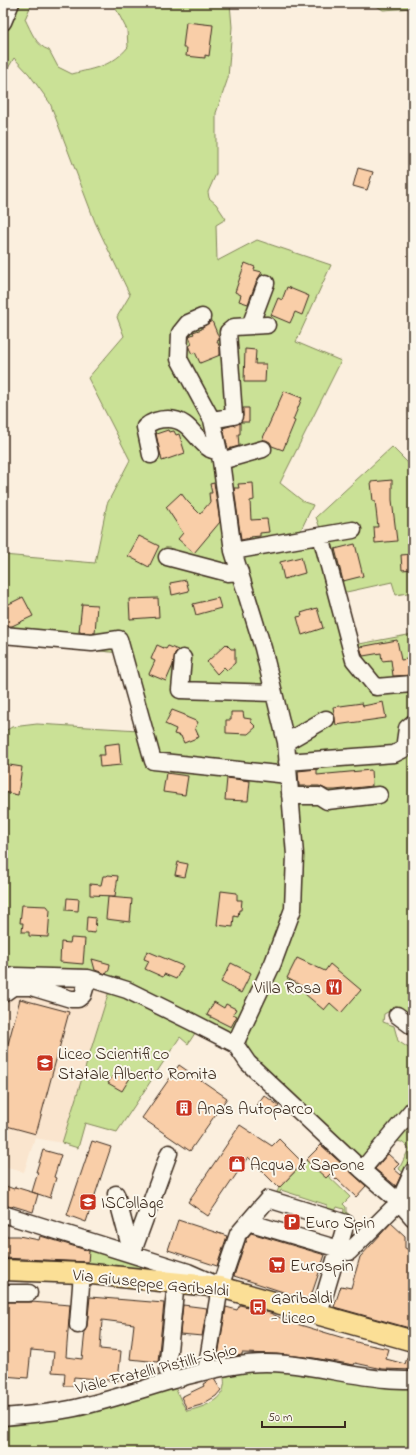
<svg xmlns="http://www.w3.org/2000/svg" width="416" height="1455" font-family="'Indie Flower',sans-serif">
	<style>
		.built { fill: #fae5ce }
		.green { fill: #cae196; stroke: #82865a }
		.building { fill: #f9cea8; stroke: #3b2a1e }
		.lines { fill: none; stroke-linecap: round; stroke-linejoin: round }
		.minor-casing { stroke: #3b2a1e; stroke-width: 19 }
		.major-casing { stroke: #3b2a1e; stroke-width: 23 }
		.minor { stroke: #fbf7ec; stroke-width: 16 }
		.major { stroke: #fbdf96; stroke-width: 20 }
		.labels { text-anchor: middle; stroke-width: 4; stroke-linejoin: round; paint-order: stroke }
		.poi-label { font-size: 17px; fill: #3b2a1e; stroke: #fbf7ec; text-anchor: start }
		.street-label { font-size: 17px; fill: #3b2a1e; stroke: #fbf7ec }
	</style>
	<rect width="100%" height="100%" fill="#fbefde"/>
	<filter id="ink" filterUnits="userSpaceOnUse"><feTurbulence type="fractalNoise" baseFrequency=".025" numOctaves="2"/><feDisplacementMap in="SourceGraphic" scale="8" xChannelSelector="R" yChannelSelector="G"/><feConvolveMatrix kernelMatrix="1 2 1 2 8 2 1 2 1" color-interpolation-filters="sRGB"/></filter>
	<g filter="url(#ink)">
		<!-- built -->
		<path class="built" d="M80 982 110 988 62 1143 35 1138 24 1172 3 1167V984Z"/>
		<!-- green -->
		<path class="green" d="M15 3H32L25 19C31 31 36 46 49 50L58 67 72 74C95 68 113 66 128 47L127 30 113 3H230L232 27 228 78 216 113V174L208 192 209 198 216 204 226 219 216 225 217 261 257 240 331 265 296 342 341 361 280 483 304 502 313 505 299 534 321 531 316 517 392 447 413 468V592L396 595 392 582 342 593 354 645 413 634V1016L397 1007 384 1014 383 1022 394 1026 398 1041 413 1051V1104L363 1161 255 1060 248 1050 246 1041 120 978 82 969 3 970V732L12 727 37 724 139 730 120 653 3 641V555L95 563 107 504 130 460 88 378 124 336 117 317 130 295 95 222 50 103 29 74 14 58 7 70 3 72V30L10 18Z
			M372 3H413V8L383 10Z
			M110 988 197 1030 188 1044 180 1037 117 1132 85 1123 78 1148 62 1143Z
			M413 1116V1162L407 1176 399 1169 409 1149C405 1145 402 1140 396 1142Z
			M309 1158 310 1164 319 1172 321 1169 350 1197 343 1204 346 1207V1212L350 1215 343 1217 344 1209 337 1207 335 1211 327 1209V1205L281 1190 278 1197 275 1196 279 1188Z
			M89 1250 161 1271 87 1264Z
			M269 1367 413 1386V1452H3V1424L174 1385 182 1403 187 1411C200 1408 222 1402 224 1386 225 1383 224 1380 224 1377L246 1371Z"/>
		<!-- building -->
		<path class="building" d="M186 22 213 25 209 56 205 55V58L186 56 187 48H183Z
			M358 168 373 172 367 190 353 186Z
			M245 263 255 267 254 270 262 272 257 280 248 304 239 301 241 295 235 292Z
			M287 287 309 296 302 315 295 312 290 323 271 315 278 298 282 300Z
			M212 321 219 338V340L217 341 220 348V355L200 363 195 352 192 354 189 348V346L192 344 189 336 194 334 193 332 202 329V327Z
			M245 349 256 350 255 364H266L265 382H244Z
			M284 391 302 398 293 420 295 421 283 450 272 446 270 442 266 440H262Z
			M243 408H249V422H241L243 416Z
			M240 423V434H238L239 446 228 449 223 428Z
			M168 430 169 432 174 431 176 435 179 434 185 453 162 461 156 434Z
			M392 480V500L397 541 375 543 374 527H378L375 501H373L371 482Z
			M214 483 220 522 194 553 178 539 183 533 166 507 181 493 187 501 200 514 210 502 209 493H212L210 484Z
			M253 483 254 500 250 501 251 520 267 519 269 532 260 533V536L250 537V538L241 540 234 488H239L238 484Z
			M139 536 159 546 149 567 128 556Z
			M355 544 363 576 343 581 335 549Z
			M413 554V569L402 570 401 555Z
			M301 557 305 573 284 579 280 562Z
			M186 580 189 591 172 595 170 583Z
			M23 597 33 616 12 626H3V607Z
			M158 598 159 617 130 619 129 599Z
			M218 598 221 608 196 615 193 604Z
			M82 604 97 605 95 633 79 632Z
			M317 608 323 628 302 635 297 617 302 616 301 613Z
			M397 640 401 660 413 658V675L393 676 391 660 382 661 381 653 363 656 360 647Z
			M226 644 231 649H235V663L227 670 224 667 217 674 207 662Z
			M157 645 166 649 168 646 178 650 175 653 173 665 166 681 149 674 155 661 151 659Z
			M383 702 386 718 336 725 333 707 362 703 363 706Z
			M172 710 185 715 186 717 198 722 195 728 199 737 184 743 181 736 174 734 176 729 165 724Z
			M231 712H243L244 718 251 719V722L256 727 248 734 226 733V720H231Z
			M119 743 121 765 100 767 99 755H105L104 745Z
			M3 764 22 767 18 795 3 792Z
			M317 769V775L371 770 372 786 335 790H328L319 786H299L298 771Z
			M166 773 188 776 185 795 163 792Z
			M227 778 250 781 248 801 225 800Z
			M178 862 188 864 185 877 175 875Z
			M108 875 118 876 115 896 90 895V884L101 885 103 876H107Z
			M221 891 237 893V900H242L241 910H239L238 917 234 916 233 927 217 925Z
			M108 897 132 899 130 922 106 919Z
			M67 898 79 899 78 911 66 910Z
			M22 905 47 906 50 910 48 937 29 936V932H22L23 923H20Z
			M87 917 96 918 95 933 86 932Z
			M71 938 85 939 83 964 60 962 61 942 70 943Z
			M147 951 183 966 176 979 164 974 163 977 145 969 149 961 144 959Z
			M297 958 325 971 330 964 361 990 341 1013 330 1003 324 1010 305 994 309 990 287 978Z
			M92 959 110 964 109 970 106 974 95 970Z
			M231 963 251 973 241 993 221 982Z
			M20 999 69 1012 36 1134 3 1125V1063Z
			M214 1002 224 1008 226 1004 236 1009 233 1014 237 1016 231 1027 207 1015Z
			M119 1065 133 1073 122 1091 108 1083Z
			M179 1065 227 1098 190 1151 142 1118Z
			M264 1095 279 1106 271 1116 257 1105Z
			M240 1125 272 1146 279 1139 303 1163 279 1188 248 1157 208 1216 188 1202Z
			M92 1141 111 1147 86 1222 67 1215Z
			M321 1145 366 1186 356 1197 337 1179 336 1180 330 1174 326 1178 306 1160Z
			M43 1150 61 1155 54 1177 56 1178 50 1198 32 1192 38 1172H36Z
			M388 1154 399 1164 394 1169 401 1175 396 1186 375 1169Z
			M3 1185 14 1189 15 1187 38 1194 33 1212 13 1206 12 1207 3 1205Z
			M178 1220 227 1236 217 1266 168 1250Z
			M391 1223 405 1236V1248L409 1250 413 1277V1329L334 1307 341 1286 351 1288 360 1257Z
			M251 1233 325 1255 311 1296 305 1299 234 1276 245 1242H247L246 1241V1239Z
			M3 1236H19L39 1240 40 1236 44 1237 89 1251 88 1262 3 1258Z
			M90 1297 164 1303 158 1362 130 1359 134 1324 102 1320 100 1349 121 1351 118 1381 74 1377 73 1386H64L65 1373 52 1372 54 1352 31 1350 28 1378 3 1376V1302H31L70 1305 66 1357 82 1359 85 1331 87 1326Z
			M183 1305 207 1308 202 1336 180 1334Z
			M240 1305 270 1313 287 1321 360 1343 389 1349 386 1359 405 1364 409 1352H413V1370L383 1369 355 1363 354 1365 314 1358 277 1354 242 1353V1355L229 1357 218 1356 226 1307 237 1310Z
			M214 1379 221 1390 216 1396 201 1405 187 1409 181 1397 204 1386 203 1384 208 1381Z"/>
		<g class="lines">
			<!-- minor casing -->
			<g class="minor-casing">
				<path id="minor" d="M3 22 11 3
					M202 317 188 323 180 333 179 359 212 420 221 461 233 551 263 648 286 742 295 855 293 909 273 963 235 1044
					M250 326 266 283
					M212 420 234 416 228 332 234 327 267 325
					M151 455 145 427C152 421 158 419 168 419 190 419 195 440 210 449 212 450 216 451 219 452
					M221 461 263 449
					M321 536 354 660 376 687 412 684
					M233 551 353 530
					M167 557 228 573 240 572
					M3 635 92 643 119 639 153 761 288 775
					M183 658 180 690 274 693
					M286 742 326 719
					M287 762 394 754 404 749 407 728 413 723
					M290 796H319L327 801 379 795
					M3 978 14 976 88 978 127 990 192 1022 235 1044 248 1063 362 1170 399 1202 413 1218
					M3 994 13 987H31L71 999H78L83 995 88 978
					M397 1015 413 1027
					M362 1170 413 1109
					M116 1194 132 1254
					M3 1214 188 1272 213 1283
					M248 1222 349 1252 399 1202 413 1171
					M132 1254 169 1153
					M3 1293H29
					M78 1325 82 1273
					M167 1370 176 1282
					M206 1371 220 1287 238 1234 268 1199 346 1223 319 1314
					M3 1417C27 1415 51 1413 75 1408 130 1396 183 1373 239 1365 289 1357 336 1375 386 1379 395 1380 404 1380 413 1380"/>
			</g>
			<!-- major casing -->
			<g class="major-casing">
				<path id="major" d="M3 1270 82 1273 220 1287 413 1341"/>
			</g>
			<!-- minor -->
			<use href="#minor" class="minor"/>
			<!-- major -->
			<use href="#major" class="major"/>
		</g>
	</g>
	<!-- icons -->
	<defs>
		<g id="restaurant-square" transform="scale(0.9)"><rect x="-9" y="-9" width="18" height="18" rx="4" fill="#c8321e" stroke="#fbf7ec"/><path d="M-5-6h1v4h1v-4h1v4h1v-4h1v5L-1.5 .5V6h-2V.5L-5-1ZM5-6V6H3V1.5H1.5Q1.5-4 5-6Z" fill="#fff"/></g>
		<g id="school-square" transform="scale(0.9)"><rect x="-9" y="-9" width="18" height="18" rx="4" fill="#c8321e" stroke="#fbf7ec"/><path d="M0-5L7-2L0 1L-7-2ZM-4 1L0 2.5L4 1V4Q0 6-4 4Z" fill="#fff"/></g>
		<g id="building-square" transform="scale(0.9)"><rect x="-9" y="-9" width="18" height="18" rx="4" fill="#c8321e" stroke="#fbf7ec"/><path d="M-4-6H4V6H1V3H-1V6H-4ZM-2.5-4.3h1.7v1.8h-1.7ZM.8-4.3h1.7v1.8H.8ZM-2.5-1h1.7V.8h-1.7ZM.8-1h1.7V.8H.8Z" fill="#fff"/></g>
		<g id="shop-square" transform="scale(0.9)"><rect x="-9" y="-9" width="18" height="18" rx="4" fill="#c8321e" stroke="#fbf7ec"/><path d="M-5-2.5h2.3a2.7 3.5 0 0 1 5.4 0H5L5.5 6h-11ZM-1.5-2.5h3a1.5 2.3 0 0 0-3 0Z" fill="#fff"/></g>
		<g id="parking-square" transform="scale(0.9)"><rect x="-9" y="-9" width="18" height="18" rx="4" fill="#c8321e" stroke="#fbf7ec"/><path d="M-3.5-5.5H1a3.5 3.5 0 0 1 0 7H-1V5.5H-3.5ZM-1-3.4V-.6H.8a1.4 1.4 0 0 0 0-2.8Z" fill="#fff"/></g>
		<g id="supermarket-square" transform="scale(0.9)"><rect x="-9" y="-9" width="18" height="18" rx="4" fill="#c8321e" stroke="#fbf7ec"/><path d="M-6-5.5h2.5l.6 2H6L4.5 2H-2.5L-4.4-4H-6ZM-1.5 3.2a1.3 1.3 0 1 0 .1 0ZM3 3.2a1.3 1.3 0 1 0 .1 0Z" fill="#fff"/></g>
		<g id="bus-square" transform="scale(0.9)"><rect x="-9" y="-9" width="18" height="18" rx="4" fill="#c8321e" stroke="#fbf7ec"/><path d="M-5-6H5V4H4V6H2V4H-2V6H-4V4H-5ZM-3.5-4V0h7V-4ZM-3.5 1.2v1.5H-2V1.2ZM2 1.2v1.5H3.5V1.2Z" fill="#fff"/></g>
	</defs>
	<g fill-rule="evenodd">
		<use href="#restaurant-square" x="334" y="987"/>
		<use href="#school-square" x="45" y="1063"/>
		<use href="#building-square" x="184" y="1108"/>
		<use href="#shop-square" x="237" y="1164"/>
		<use href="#school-square" x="88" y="1202"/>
		<use href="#parking-square" x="292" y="1222"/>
		<use href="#supermarket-square" x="277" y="1265"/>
		<use href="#bus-square" x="258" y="1307"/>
	</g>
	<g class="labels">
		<!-- poi labels -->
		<g class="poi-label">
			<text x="321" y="993" text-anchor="end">Villa Rosa</text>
			<text x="58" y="1059">Liceo Scientifico<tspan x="58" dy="20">Statale Alberto Romita</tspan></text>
			<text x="197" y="1114">Anas Autoparco</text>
			<text x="250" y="1170">Acqua &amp; Sapone</text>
			<text x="101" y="1208">ISCollage</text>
			<text x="305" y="1228">Euro Spin</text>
			<text x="290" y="1271">Eurospin</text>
			<text x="271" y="1303">Garibaldi<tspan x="271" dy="20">- Liceo</tspan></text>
		</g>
		<!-- street labels -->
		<g class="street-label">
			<text transform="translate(151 1282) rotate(6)" y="6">Via Giuseppe Garibaldi</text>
			<text transform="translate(156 1368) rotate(-14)" y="6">Viale Fratelli Pistilli-Sipio</text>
		</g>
	</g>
	<!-- margin -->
	<rect width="416" height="1455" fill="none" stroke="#fbf7ec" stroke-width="16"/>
	<rect x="8" y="8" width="400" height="1439" fill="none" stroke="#3b2a1e" stroke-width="1.5" filter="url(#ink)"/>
	<!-- scale -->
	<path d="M262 1421v6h83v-6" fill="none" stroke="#3b2a1e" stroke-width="2"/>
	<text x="268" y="1421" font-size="12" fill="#3b2a1e" stroke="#fbf7ec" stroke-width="3" paint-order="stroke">50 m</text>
</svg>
